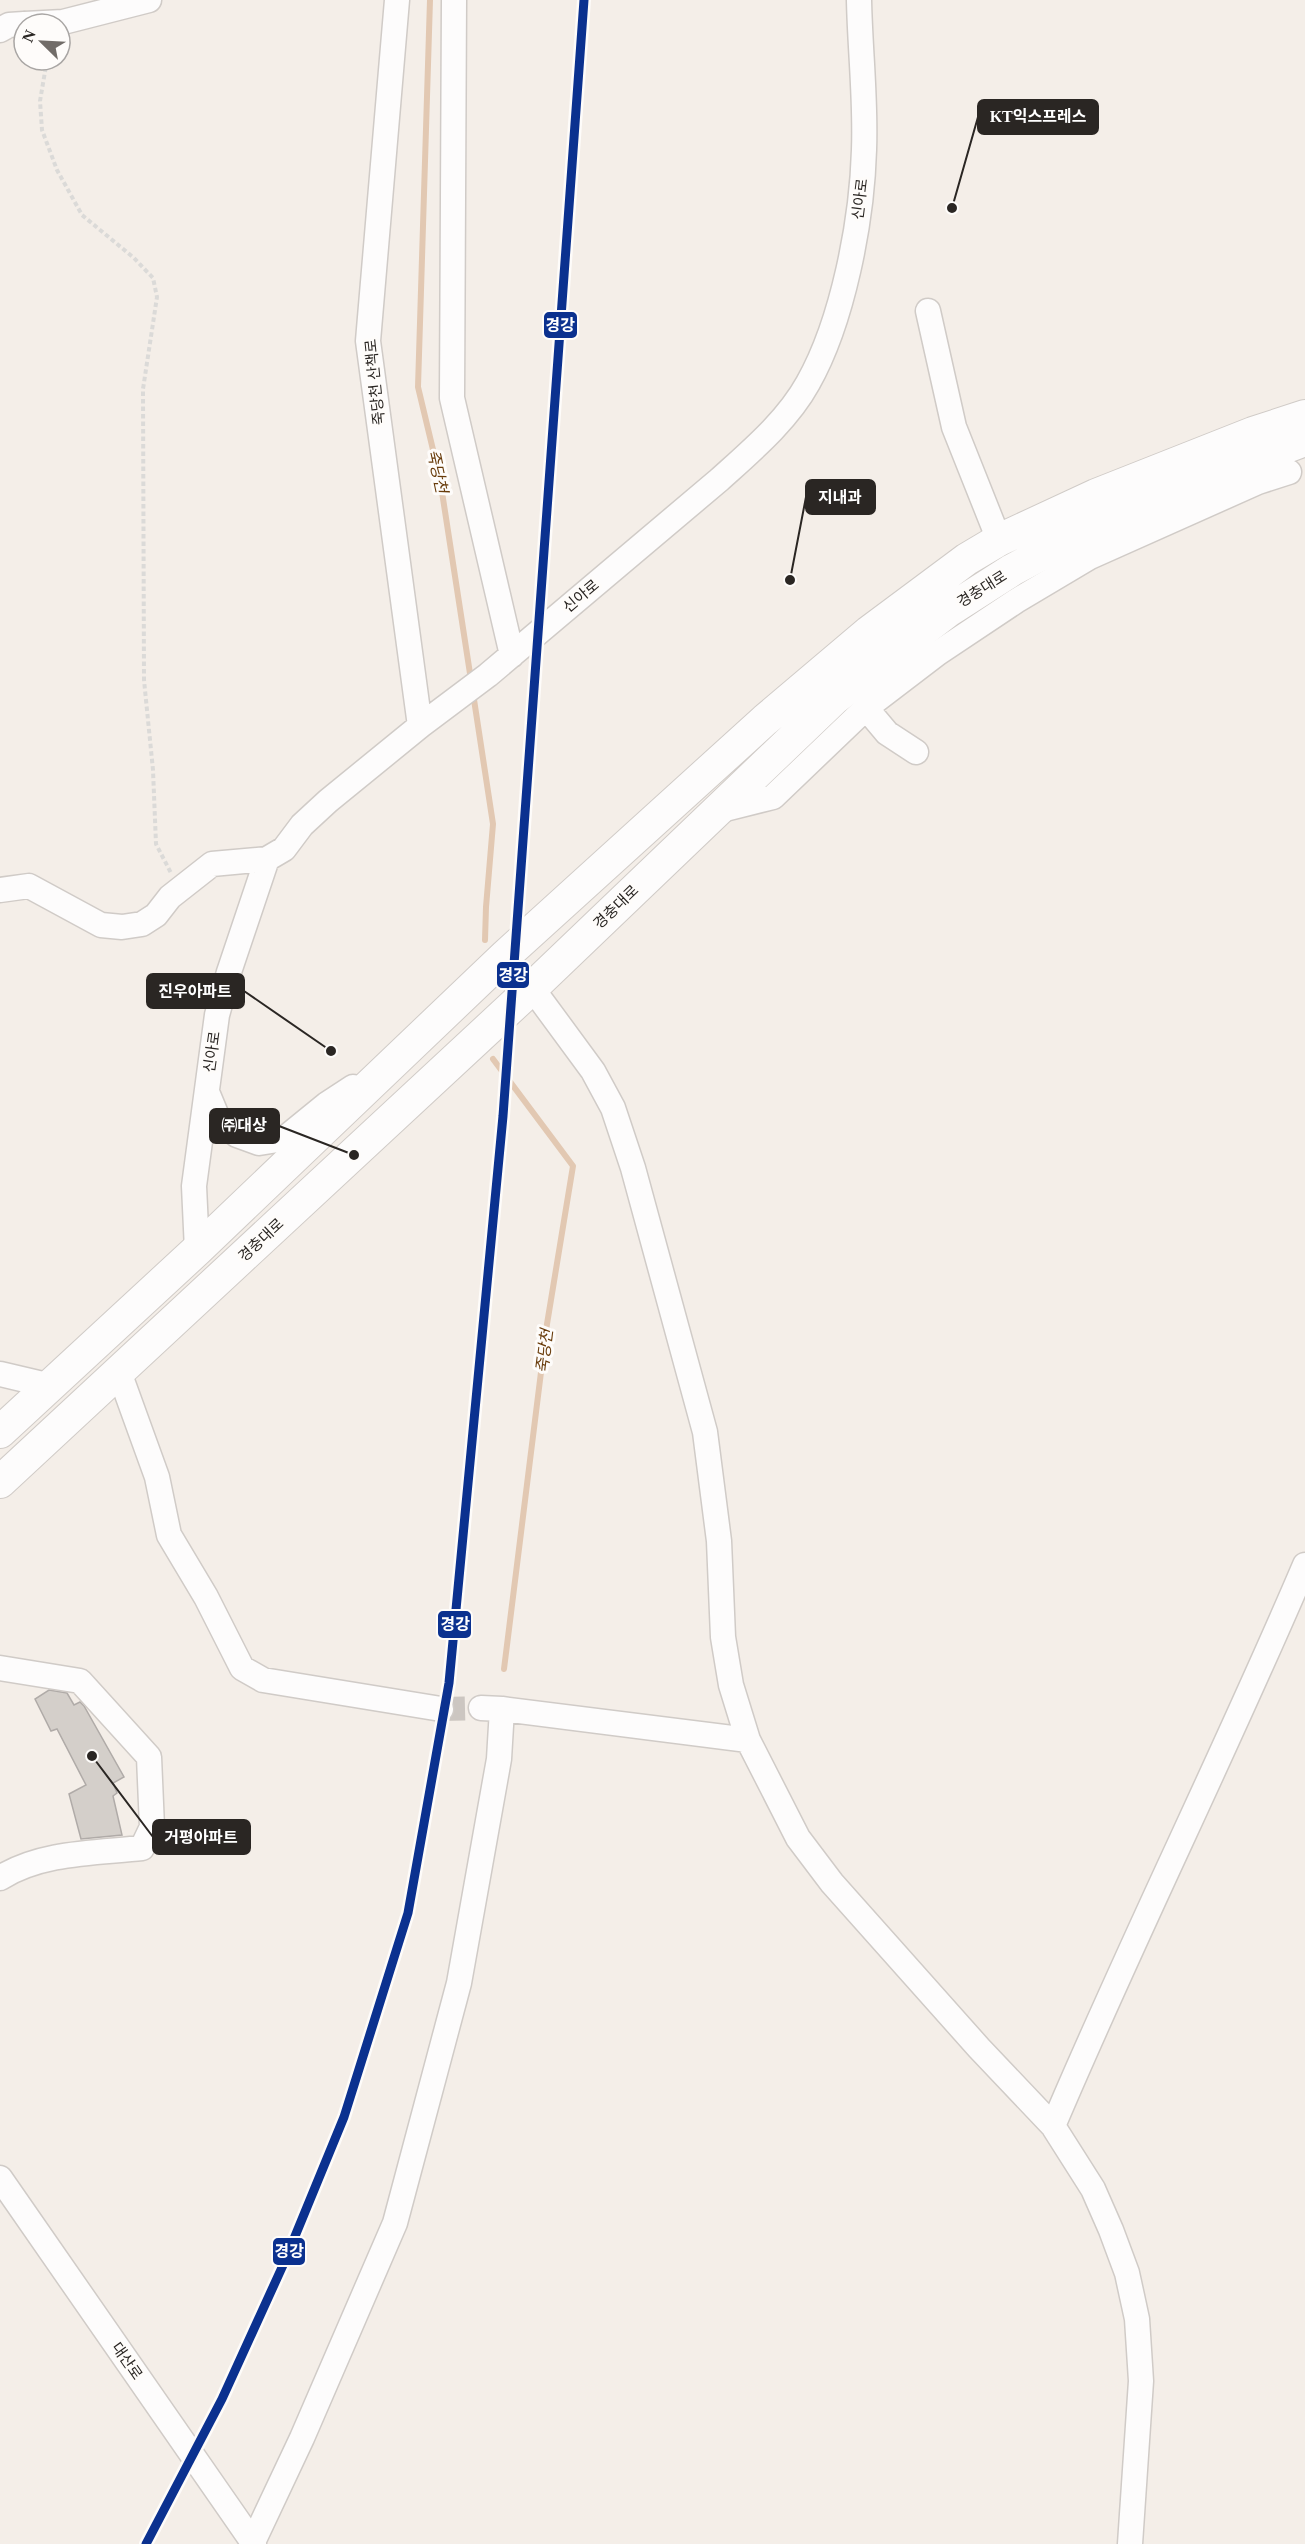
<svg xmlns="http://www.w3.org/2000/svg" width="1305" height="2544" font-family="'Times New Roman','Noto Sans KR',serif">
	<style>
		.lines { fill: none; stroke-linecap: round; stroke-linejoin: round }
		.stream { stroke: #e2c8b2; stroke-width: 6 }
		.building { fill: #d4cfca; stroke: #b0aba8; stroke-width: 1.5 }
		.minor-tunnel { stroke: #ccc6c1; stroke-width: 24; stroke-dasharray: 24 12; stroke-linecap: butt }
		.minor-casing { stroke: #d0cbc7; stroke-width: 27 }
		.major-casing { stroke: #d0cbc7; stroke-width: 34 }
		.path { stroke: #dbdad8; stroke-width: 4; stroke-dasharray: 4.5 3; stroke-linecap: butt }
		.minor { stroke: #fdfcfc; stroke-width: 24 }
		.major { stroke: #fdfcfc; stroke-width: 32 }
		.metro-1-casing { stroke: #fefcfa; stroke-width: 14 }
		.metro-1 { stroke: #0b318f; stroke-width: 9 }
		.labels { text-anchor: middle; stroke-width: 6; stroke-linejoin: round; paint-order: stroke }
		.street-label { font-size: 15px; fill: #2a2623; stroke: #fefcfa }
		.water-label { font-size: 16px; font-style: italic; fill: #683b0a; stroke: #fefcfa }
		.leader { fill: none; stroke: #2a2623; stroke-width: 2 }
		.callout-dot { fill: #2a2623; stroke: #fefcfa; stroke-width: 2 }
		.callout { fill: #2a2623; stroke: #2a2623; stroke-width: 2 }
		.callout-label { font-size: 16px; text-anchor: middle; font-weight: bold; fill: #fff }
		.line-badge { stroke: #fefcfa; stroke-width: 2 }
		.badge-label { font-size: 16px; text-anchor: middle; font-weight: bold; fill: #fff }
	</style>
	<rect width="100%" height="100%" fill="#f4eee8"/>
	<g class="lines">
		<!-- stream -->
		<path class="stream" d="M430 0 418 387 440 479 471 680
			M473 693 493 824 486 907 485 940
			M493 1059 573 1166 547 1324 504 1669"/>
	</g>
	<!-- building -->
	<path class="building" d="M49 1690 67 1693 74 1705 80 1702 84 1706 124 1777 113 1783 117 1793 113 1796 122 1835 81 1839 69 1794 86 1785 57 1729 51 1731 35 1699Z"/>
	<g class="lines">
		<!-- minor-tunnel -->
		<path class="minor-tunnel" d="M441 1709 481 1708"/>
		<!-- minor casing -->
		<g class="minor-casing">
			<path id="minor" d="M397 0 368 341 420 726
				M454 0 452 398 512 655
				M25 24 63 22 149 0
				M0 30 9 25 24 24
				M928 311 954 427 999 540
				M866 708 887 733 916 752
				M717 811 773 797 866 708 938 653 1016 601 1090 557 1258 482 1289 472
				M0 890 29 886 101 925 122 927 142 924 156 915 170 897 212 864 267 859
				M532 988 593 1071 613 1108 633 1168 705 1432 719 1541 723 1637 731 1685 748 1740 798 1838 832 1883 979 2048 1053 2126 1093 2189 1111 2230 1127 2273 1137 2319 1141 2381 1130 2544
				M207 1092 219 1121 237 1135 259 1143 284 1139 327 1104 353 1087
				M197 1250 194 1186 217 1015 229 972 267 859 284 849 302 825 328 801 420 726 488 675 719 480C751 451 787 421 808 383 843 321 862 221 864 150 866 100 860 50 859 0
				M119 1372 157 1477 169 1535 206 1597 242 1668 263 1680 441 1709
				M0 1374 51 1386
				M0 1668 80 1681 149 1757 152 1827 142 1848C95 1853 41 1852 0 1878
				M481 1708 502 1709 748 1740
				M1053 2126C1133 1937 1225 1753 1305 1565
				M0 2178 254 2544
				M253 2542 302 2438 395 2223 459 1983 499 1759 502 1709"/>
		</g>
		<!-- major casing -->
		<g class="major-casing">
			<path id="major" d="M0 1432 197 1250 506 955 765 720 869 632 967 559 999 540 1096 495 1253 433 1305 416
				M0 1482 532 988 835 698 948 611 1012 570 1104 521 1186 485 1305 440"/>
		</g>
		<!-- path -->
		<path class="path" d="M47 60 40 101 42 130 57 170 82 215 134 258 153 278 157 297 143 389 144 680 153 770 156 844 171 873"/>
		<!-- minor -->
		<use href="#minor" class="minor"/>
		<!-- major -->
		<use href="#major" class="major"/>
		<!-- metro-1 casing -->
		<g class="metro-1-casing">
			<path id="metro-1" d="M146 2544 222 2399 284 2263 344 2117 408 1913 449 1683 503 1116 584 0"/>
		</g>
		<!-- metro-1 -->
		<use href="#metro-1" class="metro-1"/>
	</g>
	<g class="labels">
		<!-- street labels -->
		<g class="street-label">
			<text transform="translate(860 199) rotate(-83)" y="5">신아로</text>
			<text transform="translate(375 382) rotate(-96)" y="5">죽당천 산책로</text>
			<text transform="translate(982 589) rotate(-32)" y="5">경충대로</text>
			<text transform="translate(581 596) rotate(-40)" y="5">신아로</text>
			<text transform="translate(616 907) rotate(-44)" y="5">경충대로</text>
			<text transform="translate(212 1052) rotate(-82)" y="5">신아로</text>
			<text transform="translate(261 1240) rotate(-43)" y="5">경충대로</text>
			<text transform="translate(127 2361) rotate(55)" y="5">대산로</text>
		</g>
		<!-- water labels -->
		<g class="water-label">
			<text transform="translate(438 471) rotate(78)" y="6">죽당천</text>
			<text transform="translate(544 1351) rotate(-83)" y="6">죽당천</text>
		</g>
	</g>
	<!-- callouts -->
	<path class="leader" d="M952 208L978 117M790 580L806 497M331 1051L244 991M354 1155L279 1126M92 1756L153 1837"/>
	<g class="callout-dot">
		<circle cx="952" cy="208" r="6"/>
		<circle cx="790" cy="580" r="6"/>
		<circle cx="331" cy="1051" r="6"/>
		<circle cx="354" cy="1155" r="6"/>
		<circle cx="92" cy="1756" r="6"/>
	</g>
	<g class="callout">
		<rect x="978" y="100" width="120" height="34" rx="6"/>
		<rect x="806" y="480" width="69" height="34" rx="6"/>
		<rect x="147" y="974" width="97" height="34" rx="6"/>
		<rect x="210" y="1109" width="69" height="34" rx="6"/>
		<rect x="153" y="1820" width="97" height="34" rx="6"/>
	</g>
	<g class="callout-label">
		<text x="1038" y="122">KT익스프레스</text>
		<text x="840" y="503">지내과</text>
		<text x="195" y="997">진우아파트</text>
		<text x="244" y="1131">㈜대상</text>
		<text x="201" y="1843">거평아파트</text>
	</g>
	<g class="line-badge">
		<rect x="543" y="311" width="35" height="28" rx="6" fill="#0b318f"/>
		<rect x="496" y="961" width="34" height="28" rx="6" fill="#0b318f"/>
		<rect x="437" y="1610" width="35" height="29" rx="6" fill="#0b318f"/>
		<rect x="272" y="2237" width="34" height="29" rx="6" fill="#0b318f"/>
	</g>
	<g class="badge-label">
		<text x="560" y="331">경강</text>
		<text x="513" y="981">경강</text>
		<text x="455" y="1630">경강</text>
		<text x="289" y="2257">경강</text>
	</g>
	<!-- north arrow -->
	<g transform="translate(42 42) rotate(294)"><circle r="28" fill="#fefcfa" stroke="#a9a6a4" stroke-width="1.5"/>
	<path d="M0-4.5L10 22L0 15L-10 22Z" fill="#716c68"/>
	<text y="-9" font-size="16" font-weight="bold" text-anchor="middle" fill="#2a2623">N</text>
	</g>
</svg>
